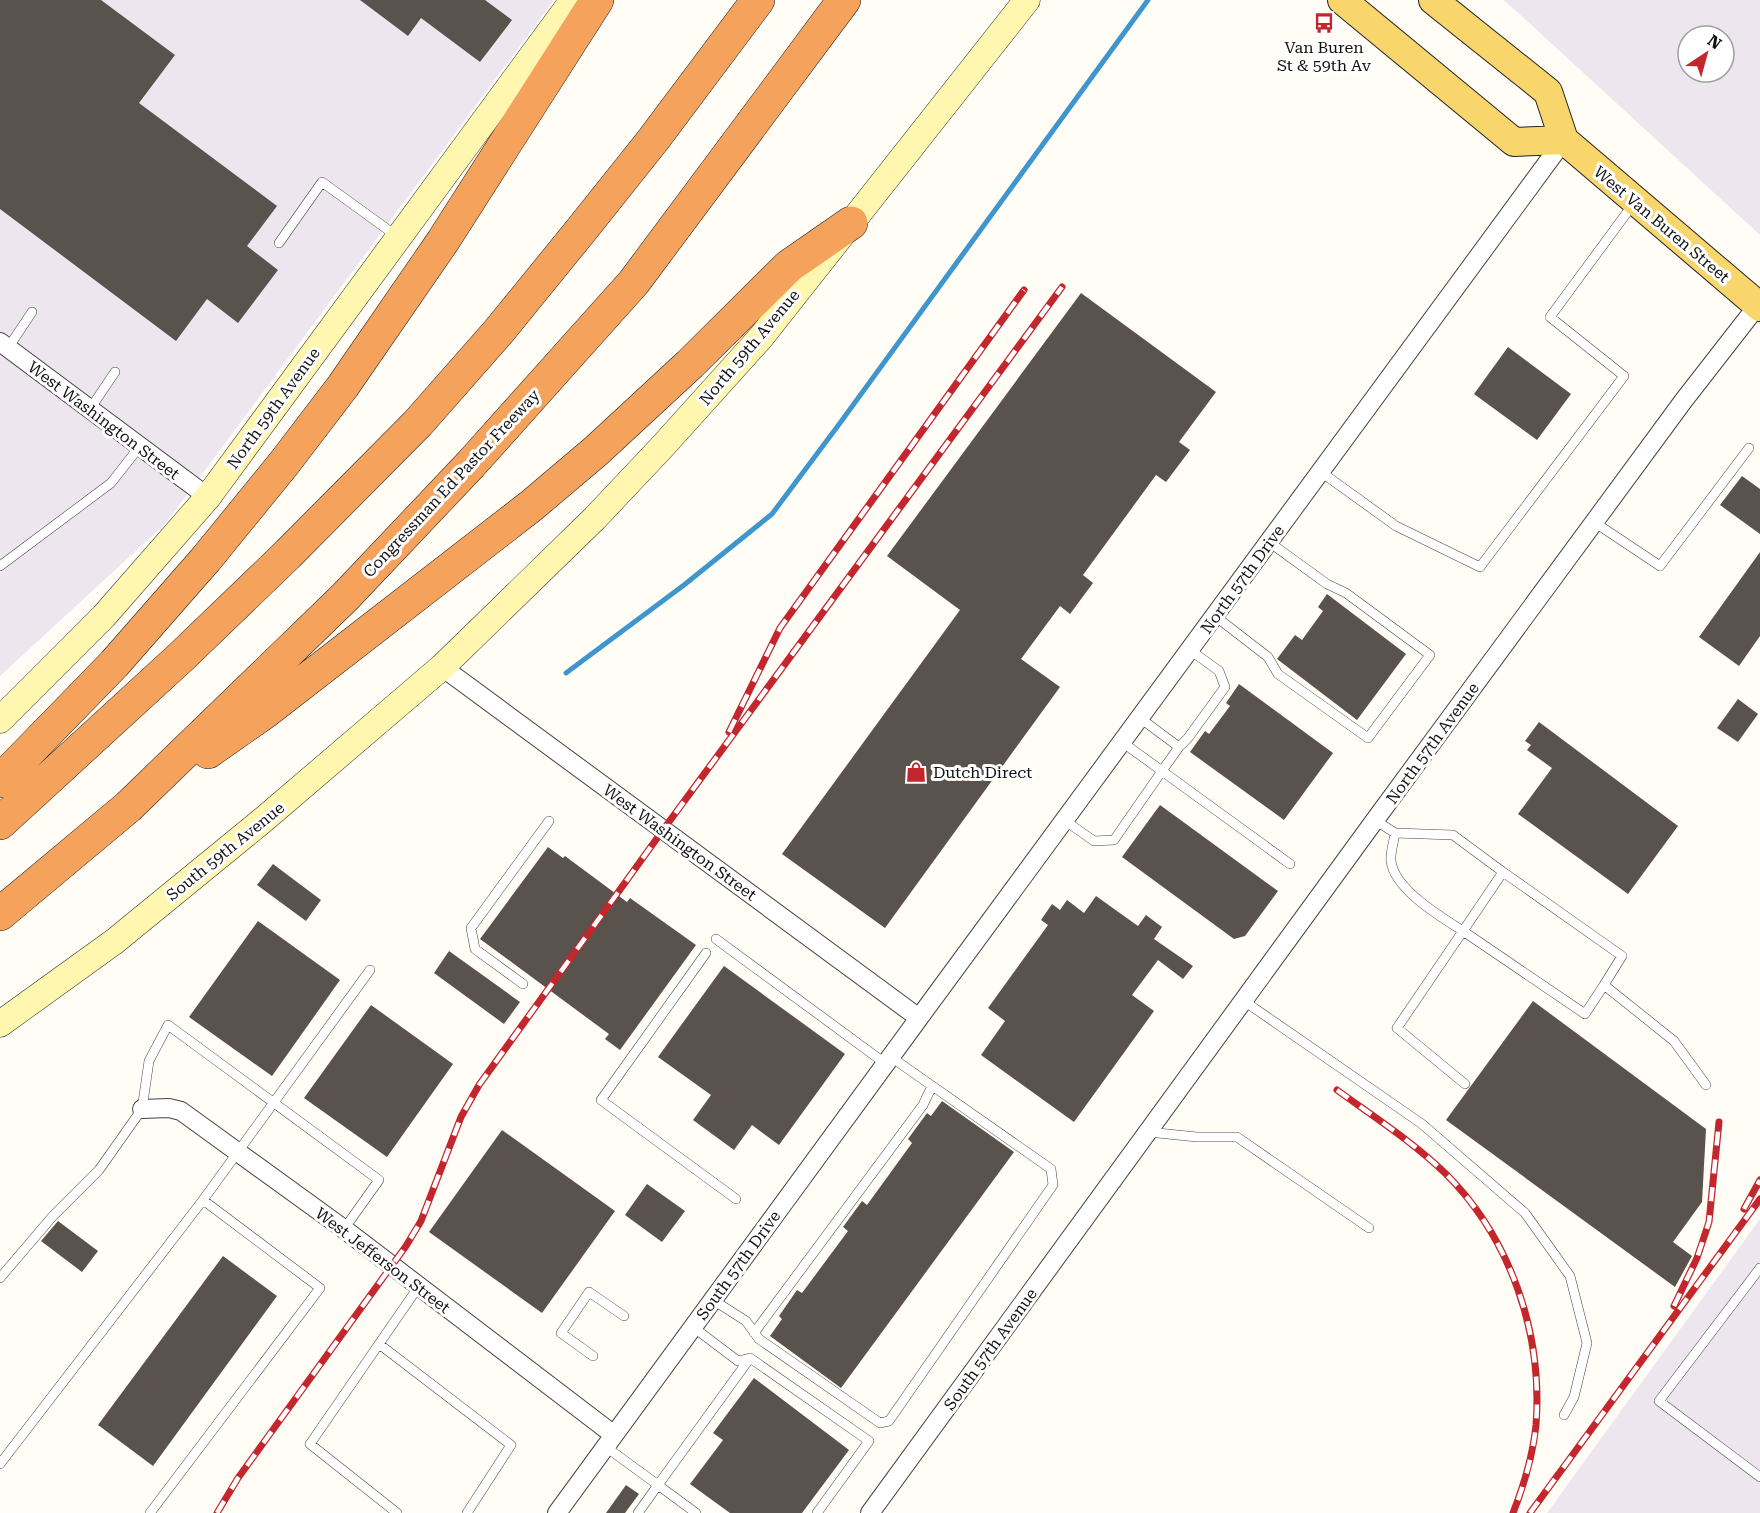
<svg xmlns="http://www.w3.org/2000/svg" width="1760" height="1513" font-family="'Roboto Serif',serif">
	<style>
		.industrial { fill: #eee6ef; fill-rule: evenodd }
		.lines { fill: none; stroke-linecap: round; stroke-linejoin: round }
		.stream { stroke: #3f96cf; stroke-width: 5 }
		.building { fill: #5a524d }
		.service-casing { stroke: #444; stroke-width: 10 }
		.minor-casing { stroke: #444; stroke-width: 20 }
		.secondary-casing { stroke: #333; stroke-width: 27 }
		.primary-casing { stroke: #222; stroke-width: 30 }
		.motorway-casing { stroke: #222; stroke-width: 34 }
		.service { stroke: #fff; stroke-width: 9 }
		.minor { stroke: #fff; stroke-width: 18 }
		.secondary { stroke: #fff6b0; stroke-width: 26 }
		.primary { stroke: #f9d66b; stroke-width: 28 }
		.motorway { stroke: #f5a25d; stroke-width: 33 }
		.rail-casing { stroke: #c4262e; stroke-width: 7 }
		.rail { stroke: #fff; stroke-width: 4.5; stroke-dasharray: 14; stroke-linecap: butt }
		.labels { text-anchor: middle; stroke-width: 6; stroke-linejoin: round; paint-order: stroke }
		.poi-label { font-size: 16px; fill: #111; stroke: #fff }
		.street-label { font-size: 16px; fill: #111; stroke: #fff }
	</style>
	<rect width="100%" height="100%" fill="#fffdf5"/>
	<!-- industrial -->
	<path class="industrial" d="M0 0H554L165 524 0 676Z
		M1503 0H1760V235L1515 10ZM1688 36H1724V72H1688Z
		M1760 1219V1513H1547Z"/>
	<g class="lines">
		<!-- stream -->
		<path class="stream" d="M566 673 684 585 772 514 840 423 1148 0"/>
	</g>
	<!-- building -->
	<path class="building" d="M0 0H101L175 55 139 103 277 206 247 246 278 270 238 323 207 299 176 341 0 209Z
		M360 0H485L512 20 480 62 421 18 408 36Z
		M1081 293 1216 392 1179 442 1190 450 1166 482 1156 475 1083 575 1093 583 1070 614 1060 606 1021 659 1060 687 885 928 782 854 960 610 887 556Z
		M1508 347 1571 394 1537 440 1474 394Z
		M1742 476 1760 489V534L1720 505Z
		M1760 552V636L1739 666 1699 637Z
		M1327 594 1406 654 1357 720 1277 659 1295 635 1302 640 1323 611 1318 607Z
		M1239 684 1333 753 1284 820 1190 752 1205 731 1209 734 1230 706 1226 703Z
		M1738 699 1758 714 1738 742 1717 728Z
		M1539 722 1678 826 1628 894 1518 814 1552 768 1527 750 1531 745 1525 741Z
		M1160 805 1278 891 1245 936 1234 939 1122 857Z
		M548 847 563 858 565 856 627 902 630 898 696 945 620 1050 605 1039 609 1034 480 939Z
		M273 864 321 900 306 921 257 885Z
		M1096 896 1138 926 1146 915 1162 927 1154 939 1193 966 1183 979 1158 960 1132 995 1154 1011 1074 1122 981 1055 1005 1021 988 1008 1048 925 1041 920 1052 904 1060 910 1067 900 1084 913Z
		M258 921 340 980 272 1076 189 1017Z
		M449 951 520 1002 504 1024 434 973Z
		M724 966 845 1054 779 1145 752 1125 734 1150 693 1120 711 1095 658 1057Z
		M1533 1001 1706 1129 1702 1202 1673 1242 1692 1256 1675 1287 1446 1120Z
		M371 1005 453 1064 387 1157 304 1098Z
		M942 1101 1014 1152 841 1388 770 1336 782 1319 779 1316 797 1290 802 1293 848 1231 843 1227 862 1201 867 1205 912 1143 908 1139 927 1113 931 1116Z
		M502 1130 615 1211 542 1313 429 1232Z
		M647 1184 685 1211 662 1242 625 1215Z
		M58 1221 98 1251 82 1272 41 1241Z
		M223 1256 277 1296 153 1466 98 1425Z
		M754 1378 849 1450 802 1513H730L690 1484 723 1440 713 1433Z
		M626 1485 639 1494 625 1513H606Z"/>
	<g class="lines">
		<!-- service casing -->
		<g class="service-casing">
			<path id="service" d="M279 243 322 182 398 237
				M8 348 32 312
				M90 409 115 372
				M1321 472 1396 526 1480 567 1624 376 1550 317 1634 203
				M1594 522 1660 566 1749 448
				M0 566 111 483 140 446
				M1215 616 1268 657 1278 674 1368 738 1430 655 1346 593 1327 584 1269 542
				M1140 718 1179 747 1188 738 1225 687 1219 671 1190 650
				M1179 747 1162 771 1290 864
				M1064 820 1094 841 1114 840 1162 771 1122 742
				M1375 820 1395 833C1394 842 1390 852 1391 861 1394 889 1441 917 1463 931L1397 1028 1465 1084
				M1395 833 1453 835 1503 872 1463 931 1585 1014 1604 985 1674 1041 1706 1085
				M1503 872 1622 956 1604 985
				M716 939 886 1064
				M706 953 601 1100 736 1199
				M523 984 475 949 471 928 549 821
				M1244 1001 1422 1124 1525 1213 1570 1276 1587 1343 1574 1397 1564 1415
				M1148 1132 1197 1137H1237L1369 1228
				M1760 1268 1659 1401 1760 1477
				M0 1278 52 1217 99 1170 142 1109 149 1061 168 1025 379 1180 344 1229
				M713 1300 746 1321 759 1339 880 1423 889 1421 1053 1185 1051 1169 891 1057
				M693 1327 738 1361 750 1358 869 1441 817 1513
				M754 1333 923 1105 932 1086
				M379 1344 511 1445 467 1513
				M593 1356 561 1333 589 1292 624 1316
				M606 1447 658 1485 638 1513
				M0 1464 203 1200 370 970
				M150 1513 320 1288 203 1200
				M397 1513 310 1444 419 1286
				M696 1513 658 1485 750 1358"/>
		</g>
		<!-- minor casing -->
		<g class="minor-casing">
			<path id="minor" d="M0 342 208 497
				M442 667 919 1018
				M142 1109 169 1108 181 1111 344 1229 614 1435
				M557 1513 919 1018 1564 140
				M870 1513 1375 820 1684 400 1758 305"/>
		</g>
		<!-- secondary casing -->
		<g class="secondary-casing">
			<path id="secondary" d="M0 720 104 616 208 497 573 0
				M0 1024 115 941 263 820 442 667 595 518 662 447 762 336 1027 0"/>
		</g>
		<!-- primary casing -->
		<g class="primary-casing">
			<path id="primary" d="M1342 0 1514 142 1564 140
				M1433 0 1548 92 1564 140 1760 307"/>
		</g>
		<!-- motorway casing -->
		<g class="motorway-casing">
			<path id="motorway" d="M208 752 265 712 531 506 596 451 690 364 789 266 851 223
				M0 781 114 664 206 559 285 462 343 386 443 241 597 0
				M0 823 181 657 288 554 418 423 499 331 582 229 653 140 758 0
				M0 914 128 807 345 597 471 464 634 282 844 0"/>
		</g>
		<!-- service -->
		<use href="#service" class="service"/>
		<!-- minor -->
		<use href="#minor" class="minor"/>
		<!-- secondary -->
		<use href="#secondary" class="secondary"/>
		<!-- primary -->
		<use href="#primary" class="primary"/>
		<!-- motorway -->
		<use href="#motorway" class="motorway"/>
		<!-- rail casing -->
		<g class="rail-casing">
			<path id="rail" d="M729 732 780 628 1024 290
				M1337 1090C1374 1117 1413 1142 1446 1174 1511 1239 1543 1334 1536 1425 1533 1455 1524 1485 1513 1513
				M1744 1209 1760 1180
				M1674 1306 1697 1258 1709 1222 1719 1122
				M217 1513 238 1478 406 1246 421 1221 461 1117 479 1085 663 830 1062 287
				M1530 1513 1760 1199"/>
		</g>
		<!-- rail -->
		<use href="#rail" class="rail"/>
	</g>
	<!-- icons -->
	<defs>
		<g id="bus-bare" transform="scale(1.62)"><path d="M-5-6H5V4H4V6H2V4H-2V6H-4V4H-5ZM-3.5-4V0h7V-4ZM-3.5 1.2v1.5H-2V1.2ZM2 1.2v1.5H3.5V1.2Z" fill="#c4262e" stroke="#fff" stroke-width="2.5" paint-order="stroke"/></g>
		<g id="shop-bare" transform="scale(1.62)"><path d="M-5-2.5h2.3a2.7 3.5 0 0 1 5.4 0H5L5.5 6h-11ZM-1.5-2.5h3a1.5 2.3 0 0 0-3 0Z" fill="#c4262e" stroke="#fff" stroke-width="2.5" paint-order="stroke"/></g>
	</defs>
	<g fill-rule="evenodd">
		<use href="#bus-bare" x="1324" y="23"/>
		<use href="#shop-bare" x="916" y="772"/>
	</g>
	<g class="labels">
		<!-- poi labels -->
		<g class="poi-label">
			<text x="1324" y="53">Van Buren<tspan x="1324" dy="18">St &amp; 59th Av</tspan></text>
			<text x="933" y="778" text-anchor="start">Dutch Direct</text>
		</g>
		<!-- street labels -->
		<g class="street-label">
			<text transform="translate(1662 224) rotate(40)" y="6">West Van Buren Street</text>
			<text transform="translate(749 347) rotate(-50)" y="6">North 59th Avenue</text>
			<text transform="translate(273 408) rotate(-54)" y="6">North 59th Avenue</text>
			<text transform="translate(104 420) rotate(37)" y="6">West Washington Street</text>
			<text transform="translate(451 483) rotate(-47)" y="6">Congressman Ed Pastor Freeway</text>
			<text transform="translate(1242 579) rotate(-54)" y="6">North 57th Drive</text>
			<text transform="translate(1432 743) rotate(-54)" y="6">North 57th Avenue</text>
			<text transform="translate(680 842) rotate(36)" y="6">West Washington Street</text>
			<text transform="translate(225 851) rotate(-39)" y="6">South 59th Avenue</text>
			<text transform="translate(383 1260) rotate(37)" y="6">West Jefferson Street</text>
			<text transform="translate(738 1265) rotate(-54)" y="6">South 57th Drive</text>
			<text transform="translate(990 1349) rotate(-54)" y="6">South 57th Avenue</text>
		</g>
	</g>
	<!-- north arrow -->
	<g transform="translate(1706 54) rotate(36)"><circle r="28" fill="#ffffff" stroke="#a0a0a0" stroke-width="1.5"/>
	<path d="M0-4.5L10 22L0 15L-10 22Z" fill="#c4262e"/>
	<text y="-9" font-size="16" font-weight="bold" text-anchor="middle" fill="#111111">N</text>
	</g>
</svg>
